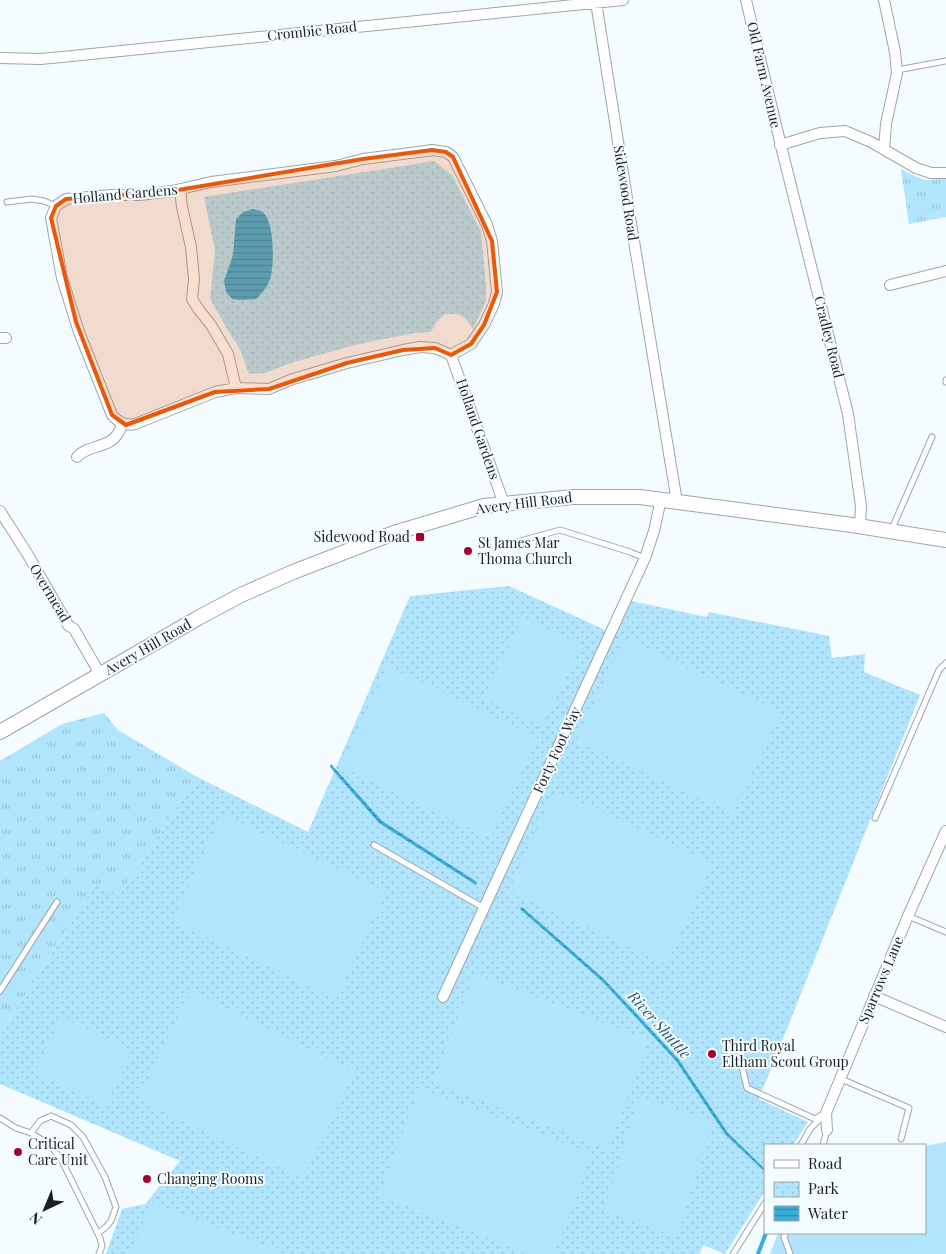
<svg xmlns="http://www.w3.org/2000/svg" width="946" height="1254" font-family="'Playfair Display',serif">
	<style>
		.grass { fill: url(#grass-tufts) }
		.park { fill: url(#park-dots) }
		.pitch { fill: #b0e5fd }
		.water { fill: url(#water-rules) }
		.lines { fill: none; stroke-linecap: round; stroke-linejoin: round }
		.stream { stroke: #39aeda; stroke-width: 4 }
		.service-casing { stroke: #9da6aa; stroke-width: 7 }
		.minor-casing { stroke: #9da6aa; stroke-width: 12 }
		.tertiary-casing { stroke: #9da6aa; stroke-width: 16 }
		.service { stroke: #fff; stroke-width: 5 }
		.minor { stroke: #fff; stroke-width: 10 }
		.tertiary { stroke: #fff; stroke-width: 14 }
		.marked { fill: #e8590c; fill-opacity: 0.2; stroke: #e8590c; stroke-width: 4; stroke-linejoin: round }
		.poi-dot { fill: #a2032e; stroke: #f4fcff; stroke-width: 2 }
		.labels { text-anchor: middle; stroke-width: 4; stroke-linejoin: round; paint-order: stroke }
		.street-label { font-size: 14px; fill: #1c1f21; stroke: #f4fcff }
		.poi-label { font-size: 14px; fill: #1c1f21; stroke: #f4fcff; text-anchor: start }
		.water-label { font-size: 15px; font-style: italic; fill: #275669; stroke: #f4fcff }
	</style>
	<defs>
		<pattern id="grass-tufts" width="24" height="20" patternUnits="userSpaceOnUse" patternTransform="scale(1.25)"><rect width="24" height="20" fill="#b0e5fd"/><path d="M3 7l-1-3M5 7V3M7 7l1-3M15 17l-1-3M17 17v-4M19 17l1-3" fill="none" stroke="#97c4d9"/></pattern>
		<pattern id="park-dots" width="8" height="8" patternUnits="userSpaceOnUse" patternTransform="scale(1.25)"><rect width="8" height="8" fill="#b0e5fd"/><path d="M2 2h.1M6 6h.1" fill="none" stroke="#97c4d9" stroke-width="1.8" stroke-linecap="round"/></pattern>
		<pattern id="water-rules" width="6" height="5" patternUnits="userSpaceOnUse" patternTransform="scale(1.25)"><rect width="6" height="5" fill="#39aeda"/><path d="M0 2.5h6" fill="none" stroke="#2f8db0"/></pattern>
	</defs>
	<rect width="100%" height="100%" fill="#f4fcff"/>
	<!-- grass -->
	<path class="grass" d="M901 169 912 175 925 180 946 179V217L909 224Z
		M104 713 118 730 197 777 120 894 95 885 0 1035V761L62 724Z"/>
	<!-- park -->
	<path class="park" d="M434 161 452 175 481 232 486 284V301L473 329 465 318 458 314H445L437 321 431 332 415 333 359 344 294 362 265 373 249 374 240 349 227 329 210 299 215 250 204 197Z
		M509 586 616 635 631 601 707 617 709 612 829 636 832 658 865 654 864 672 920 695 759 1099 808 1122 793 1145H765V1191L725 1254 703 1245 700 1254H106L122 1209 145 1204 180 1161 0 1084V1035L95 885 120 894 197 777 308 832 410 596Z"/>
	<!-- pitch -->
	<path class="pitch" d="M523 617 582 646 542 727 483 698Z
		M624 638 781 712 733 814 576 741Z
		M388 666 538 738 490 838 340 766Z
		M555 790 712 863 667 964 509 891Z
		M222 814 386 892 336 999 172 921Z
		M474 974 649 1040 608 1149 433 1083Z
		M191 991 355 1071 302 1179 138 1099Z
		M61 1017 132 1050 106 1106 35 1073Z
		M420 1088 592 1154 554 1254H531L379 1196Z
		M639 1098 713 1121 677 1235 604 1211Z
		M946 1142V1254H770L778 1233H787L792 1235 793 1233H925V1146Z
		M151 1202 286 1254H131Z"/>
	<!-- water -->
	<path class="water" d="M253 209C255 210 258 210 261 211 275 219 274 262 271 276 269 285 262 293 256 299L241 300 232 299 226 292 224 281 233 255 236 219 243 212Z
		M331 764 382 821 477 882 476 885 379 823 330 767Z
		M522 907 603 978 647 1025 679 1060 728 1133 765 1169V1172L725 1134 676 1061 603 982 520 909Z"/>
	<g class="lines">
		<!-- stream -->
		<path class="stream" d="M758 1254 766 1233"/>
		<!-- service casing -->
		<g class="service-casing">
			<path id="service" d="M897 70 946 61
				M7 202 32 199 44 201 56 206
				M946 382V380
				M891 531 932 437
				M513 543 560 530 630 552 645 558
				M875 818 939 670 946 663
				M374 845 484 908
				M908 916 946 932
				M0 991 57 902
				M741 1062 747 1088 815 1119 825 1113
				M841 1079 909 1108 901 1139
				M0 1118 16 1128 31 1133 47 1143 54 1150 62 1161 100 1238 102 1246 99 1254
				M31 1133 40 1121 51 1116 71 1125 83 1137 105 1177 116 1207 111 1221 106 1227 98 1233
				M801 1145 810 1129 822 1117
				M823 1145 827 1130
				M786 1233 784 1237 790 1254
				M733 1254 765 1203"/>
		</g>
		<!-- minor casing -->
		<g class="minor-casing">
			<path id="minor" d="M746 0 782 150 848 414 861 506 860 526
				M596 2 629 211 677 502
				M0 58 40 59 62 57 623 0
				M780 145 820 133 845 131 871 142 916 168 931 173H946
				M884 149 886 124 897 73 895 52 884 0
				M180 190 182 207 191 247 194 279 192 299 199 310 211 325 228 354 236 388
				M890 285 946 271
				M0 338H6
				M451 355 471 344 484 325 494 304 497 292 492 241 487 225 453 157 446 152 432 150 426 151 363 159 336 166 211 182 172 191 139 195H112L66 199 56 206 51 218 62 278 79 332 112 415C118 422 125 426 135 424L215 392 236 388 269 389 290 380 347 363 403 350 420 347 435 348 451 355 504 504
				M77 457C87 445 108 448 117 435 119 432 121 427 123 424
				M0 511 28 555 68 625 74 629 100 674
				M874 996 946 1027
				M443 997 645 558 654 531 661 499
				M827 1130 826 1113 908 916 946 831"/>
		</g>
		<!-- tertiary casing -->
		<g class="tertiary-casing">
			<path id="tertiary" d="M0 732 198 618 241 595 293 572 394 533 484 506 573 497H640L852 525 946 540"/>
		</g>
		<!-- service -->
		<use href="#service" class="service"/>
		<!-- minor -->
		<use href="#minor" class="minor"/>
		<!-- tertiary -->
		<use href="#tertiary" class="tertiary"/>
	</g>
	<!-- marked area -->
	<path class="marked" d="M432 150 446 152 453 157 492 241 497 292 484 325 471 344 451 355 435 348 403 350 347 363 269 389 215 392 126 425 112 415 76 322 51 218 56 206 66 199 172 191 363 159Z"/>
	<!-- markers -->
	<g class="poi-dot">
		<rect x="415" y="532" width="10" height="10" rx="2.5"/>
		<circle cx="468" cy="551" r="5"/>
		<circle cx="712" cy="1054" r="5"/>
		<circle cx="18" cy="1152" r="5"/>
		<circle cx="147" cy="1179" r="5"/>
	</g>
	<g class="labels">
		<!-- street labels -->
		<g class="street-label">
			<text transform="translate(312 31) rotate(-6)" y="5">Crombie Road</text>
			<text transform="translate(764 75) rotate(77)" y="5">Old Farm Avenue</text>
			<text transform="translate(626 193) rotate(81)" y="5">Sidewood Road</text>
			<text transform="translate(125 194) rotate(-5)" y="5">Holland Gardens</text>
			<text transform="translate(829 337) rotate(76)" y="5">Cradley Road</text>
			<text transform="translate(478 429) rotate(71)" y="5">Holland Gardens</text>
			<text transform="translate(524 503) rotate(-7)" y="5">Avery Hill Road</text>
			<text transform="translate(50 593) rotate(59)" y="5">Overmead</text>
			<text transform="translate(148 647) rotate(-30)" y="5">Avery Hill Road</text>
			<text transform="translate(557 750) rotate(-65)" y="5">Forty Foot Way</text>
			<text transform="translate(881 980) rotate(-67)" y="5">Sparrows Lane</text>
		</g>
		<!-- poi labels -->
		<g class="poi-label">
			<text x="410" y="542" text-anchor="end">Sidewood Road</text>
			<text x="478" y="548">St James Mar<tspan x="478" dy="16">Thoma Church</tspan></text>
			<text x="722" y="1051">Third Royal<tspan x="722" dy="16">Eltham Scout Group</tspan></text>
			<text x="28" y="1149">Critical<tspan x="28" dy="16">Care Unit</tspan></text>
			<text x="157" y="1184">Changing Rooms</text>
		</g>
		<!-- water labels -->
		<g class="water-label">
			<text transform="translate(659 1025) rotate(48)" y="5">River Shuttle</text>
		</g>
	</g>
	<!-- legend -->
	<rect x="764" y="1144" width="162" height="90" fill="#f4fcff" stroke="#9ea4a6"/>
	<rect x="774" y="1160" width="25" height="8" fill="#ffffff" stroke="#9ea4a6"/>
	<text x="808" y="1169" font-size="15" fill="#1c1f21">Road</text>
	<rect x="774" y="1182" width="25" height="15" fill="url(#park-dots)" stroke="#9ea4a6"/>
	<text x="808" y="1194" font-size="15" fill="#1c1f21">Park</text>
	<rect x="774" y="1206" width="25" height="15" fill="url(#water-rules)" stroke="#9ea4a6"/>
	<text x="808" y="1219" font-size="15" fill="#1c1f21">Water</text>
	<!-- north arrow -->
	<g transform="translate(45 1209) rotate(224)" stroke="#f4fcff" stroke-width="4" paint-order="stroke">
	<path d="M0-4L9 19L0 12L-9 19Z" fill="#1c1f21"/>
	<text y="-8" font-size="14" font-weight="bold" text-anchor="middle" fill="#1c1f21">N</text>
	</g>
</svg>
